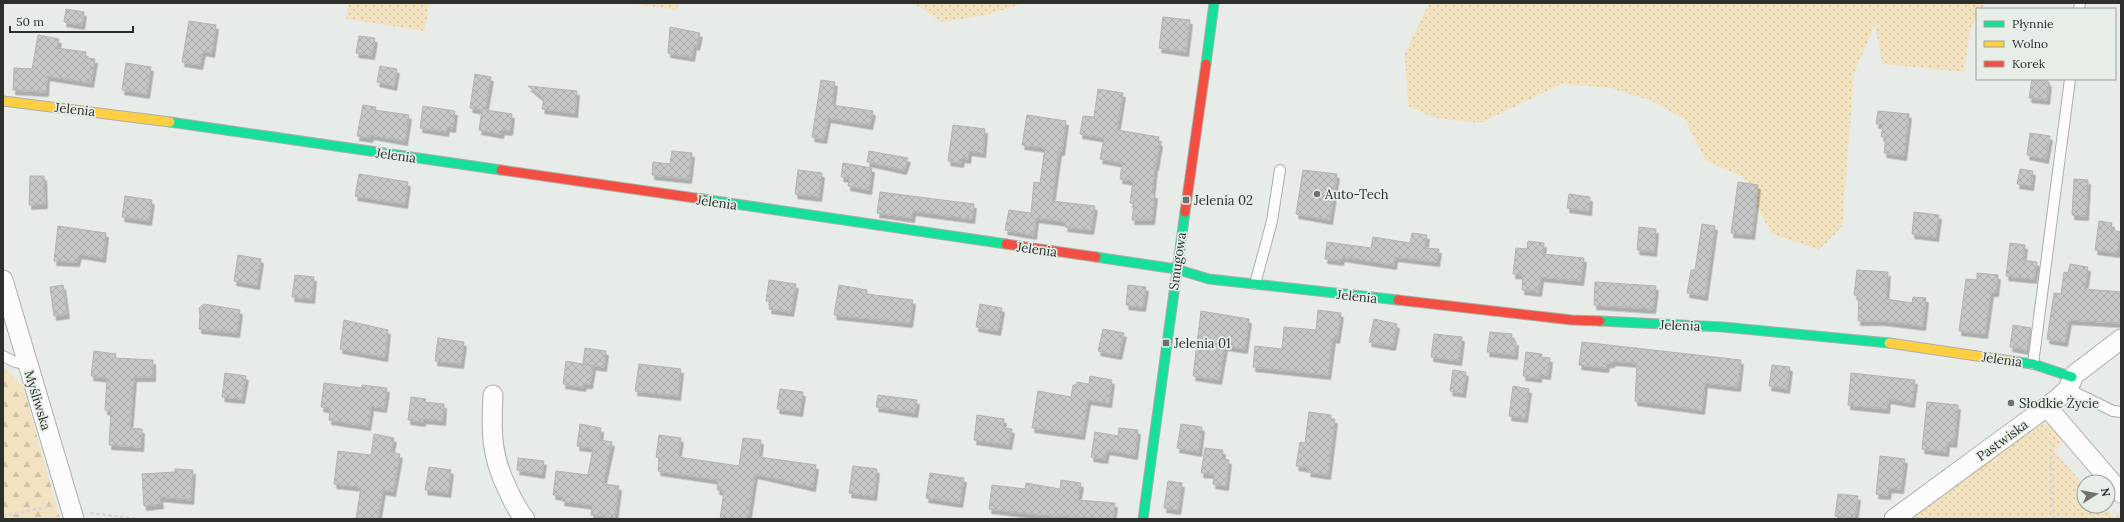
<svg xmlns="http://www.w3.org/2000/svg" width="2124" height="522" font-family="Lora,serif">
	<style>
		.grass { fill: url(#grass-dots) }
		.forest { fill: url(#forest-firs) }
		.building { fill: url(#building-cross-hatch); stroke: #b1b4b3; filter: url(#shadow) }
		.lines { fill: none; stroke-linecap: round; stroke-linejoin: round }
		.lane-casing { stroke: #abaeab; stroke-width: 12 }
		.street-casing { stroke: #abaeab; stroke-width: 21 }
		.fast-casing { stroke: #abaeab; stroke-width: 11 }
		.slow-casing { stroke: #abaeab; stroke-width: 11 }
		.jam-casing { stroke: #abaeab; stroke-width: 11 }
		.path { stroke: #d7d8d7; stroke-width: 2.5; stroke-dasharray: 4 2; stroke-linecap: butt }
		.lane { stroke: #fcfcfc; stroke-width: 10 }
		.street { stroke: #fcfcfc; stroke-width: 19 }
		.fast { stroke: #16e098; stroke-width: 9 }
		.slow { stroke: #ffcf43; stroke-width: 9 }
		.jam { stroke: #f24e42; stroke-width: 9 }
		.poi-dot { fill: #6e716e; stroke: #e6eee7; stroke-width: 1.5 }
		.labels { text-anchor: middle; stroke-width: 3.5; stroke-linejoin: round; paint-order: stroke }
		.street-label { font-size: 13px; fill: #2c2f2c; stroke: #e6eee7 }
		.poi-label { font-size: 13px; fill: #2c2f2c; stroke: #e6eee7; text-anchor: start }
	</style>
	<defs>
		<pattern id="grass-dots" width="8" height="8" patternUnits="userSpaceOnUse"><rect width="8" height="8" fill="#f3e2bf"/><path d="M2 2h.1M6 6h.1" fill="none" stroke="#d0c2a4" stroke-width="1.8" stroke-linecap="round"/></pattern>
		<pattern id="forest-firs" width="22" height="20" patternUnits="userSpaceOnUse"><rect width="22" height="20" fill="#f3e2bf"/><path d="M5 1l3.5 6h-7zM16 11l3.5 6h-7z" fill="#d0c2a4"/></pattern>
		<pattern id="building-cross-hatch" width="8" height="8" patternUnits="userSpaceOnUse"><rect width="8" height="8" fill="#c5c8c6"/><path d="M0 0l8 8M0 8l8-8" fill="none" stroke="#a9acaa"/></pattern>
		<filter id="shadow"><feDropShadow dx="2.5" dy="4.5" stdDeviation="0" flood-color="#0004"/></filter>
	</defs>
	<rect width="100%" height="100%" fill="#e8ece8"/>
	<!-- grass -->
	<path class="grass" d="M348 3H429L425 31 346 19Z
		M627 3H679L677 10Z
		M913 3H1024L987 15 942 22Z
		M1429 3H1985L1982 9H1977V17L1971 27 1964 72 1882 64 1875 24 1854 74 1842 227 1819 250 1772 234 1758 209 1743 177 1706 161 1685 120 1652 101 1611 88 1562 84 1480 123 1435 118 1408 106 1405 54Z
		M2045 424 2055 427 2065 440 2054 451 2084 485V506H2104L2114 517 2121 510V519H1906L2036 426Z"/>
	<!-- forest -->
	<path class="forest" d="M3 367 23 386 60 519H3Z"/>
	<!-- building -->
	<path class="building" d="M66 9 84 12 82 25 64 22Z
		M1163 17 1190 20 1186 52 1159 48Z
		M189 21 216 25 212 53 203 51 200 65 182 62Z
		M670 27 700 33 697 46 694 45 692 57 668 53Z
		M38 35 59 39 57 48 86 52 85 58 95 59 91 83 47 76 46 92 13 90 14 68 32 69Z
		M359 36 375 38 372 55 356 53Z
		M126 63 151 67 147 94 122 90Z
		M380 66 397 69 394 86 377 82Z
		M475 74 491 77 485 110 512 114 510 131 502 130 501 134 479 130 482 110 470 108Z
		M2032 79H2047V82H2049L2047 100 2029 98Z
		M821 80 835 82 832 105 873 111 870 125 828 118 824 139 812 137Z
		M528 86 577 91 575 113 542 109 544 99Z
		M1098 89 1123 93 1117 130 1159 137 1158 142H1160L1156 166H1155L1152 194H1155L1152 220H1132L1134 204 1130 203 1133 181 1120 179 1122 163 1100 159 1104 138 1080 134 1083 116 1094 117Z
		M363 105 376 107 375 110 409 115 405 141 371 135 370 138 357 136Z
		M423 106 455 111 453 128 447 127 446 132 420 128Z
		M1878 111 1909 114 1904 156 1884 153 1886 137H1881L1883 124H1876Z
		M1027 115 1066 121 1062 151H1059L1052 201 1095 206 1091 230 1065 227 1066 222 1036 218 1034 235 1005 230 1009 210 1031 213 1034 182 1040 183 1045 148 1022 145Z
		M953 125 985 129 983 153 969 151 968 159 962 158 961 163 948 161Z
		M2030 133 2050 136 2046 159 2027 155Z
		M672 151 692 153 689 179 652 175 653 162 670 164Z
		M869 151 908 158 904 170 867 162Z
		M843 163 872 168 869 190 848 186 849 178 841 177Z
		M2020 169 2033 171 2031 186 2017 184Z
		M798 170 822 173 819 197 795 194Z
		M1303 170 1337 174 1330 220 1296 214Z
		M359 174 408 182 405 204 355 196Z
		M30 176H44L45 204 29 205Z
		M2074 179 2088 180 2086 216 2072 215Z
		M1738 182 1758 185 1752 235 1731 233Z
		M880 192 974 204 972 219 913 211 912 218 877 213Z
		M1569 194 1590 197 1589 211 1567 208Z
		M125 196 152 200 149 221 122 217Z
		M1914 212 1939 215 1936 237 1912 234Z
		M2099 221 2112 223 2111 230 2121 232 2117 253 2095 250Z
		M1702 224 1715 226 1705 296 1687 293 1691 270H1695Z
		M58 226 106 233 103 258 79 254 77 262 54 261Z
		M1639 227 1656 229 1654 252 1637 250Z
		M1412 233 1427 235 1425 248 1439 249 1437 262 1395 257 1394 265 1342 257 1341 261 1325 259 1327 242 1371 248 1373 237 1410 243Z
		M1528 241 1544 243 1543 254 1584 258 1581 281 1541 277 1539 292 1522 290 1523 275 1513 274 1516 248 1527 249Z
		M2010 243 2025 245 2023 260 2037 262 2034 279 2006 276Z
		M238 255 261 259 257 285 234 281Z
		M2070 264 2088 267 2085 289 2121 292V323L2069 320 2065 342 2047 339 2054 293 2061 294 2064 272 2068 273Z
		M1857 270 1888 272 1886 299 1912 303 1913 297 1926 298 1923 326 1883 321H1858L1859 296 1854 295Z
		M1977 273 1998 275 1996 292H1991L1985 334 1959 331 1966 279 1977 280Z
		M295 275 314 277 312 299 292 297Z
		M769 280 796 284 791 312 769 309 770 301H766Z
		M1595 282 1656 286 1653 309 1594 305Z
		M63 285 67 314 54 316 50 287Z
		M839 285 867 290V294L913 300 910 323 834 315Z
		M1128 285 1146 287 1143 307 1126 305Z
		M204 304 240 310 237 333 199 329 200 316 199 308Z
		M980 304 1002 308 998 331 976 327Z
		M1318 310 1341 313 1337 339 1333 338 1328 375 1253 367 1255 346 1282 349 1284 327 1316 330Z
		M1201 311 1249 319 1245 349 1225 346 1219 380 1193 376Z
		M1374 319 1397 324 1393 346 1369 342Z
		M344 320 388 330 385 357 340 349Z
		M2013 325 2031 328 2027 350 2010 347Z
		M1103 329 1124 333 1119 355 1098 351Z
		M1490 332 1512 334 1511 341H1516L1515 355 1487 352Z
		M1434 334 1462 337 1459 361 1431 357Z
		M438 338 464 342 461 364 435 361Z
		M1582 342 1741 360 1738 387 1705 383 1702 410 1635 401 1637 363 1613 361 1612 363H1607L1606 368 1579 365Z
		M585 348 606 351 604 367 583 364Z
		M94 351 116 354 115 358 153 360V377H134L130 428 142 429 141 447 109 445 111 411 105 410 107 378 91 376Z
		M1526 352 1542 354 1541 357 1550 358 1548 375 1539 374V378L1523 376Z
		M566 361 593 366 590 384H584L583 387 563 384Z
		M639 364 681 369 678 396 635 391Z
		M1772 365 1790 367 1787 389 1769 386Z
		M1453 370 1466 372 1463 393 1450 391Z
		M225 373 246 376 242 399 222 397Z
		M1851 373 1915 380 1912 403 1888 399 1887 409 1848 405Z
		M1090 376 1112 380 1109 403 1088 400 1082 435 1032 428 1038 391 1071 397 1073 385H1076L1077 382 1089 384Z
		M324 383 362 388V385L387 388 384 408 371 406 368 426 329 420 330 409 321 407Z
		M1513 386 1529 389 1525 418 1509 416Z
		M780 389 803 392 800 412 777 409Z
		M878 395 917 400 915 413 876 407Z
		M411 397 426 399 425 402 444 404 443 421 423 419V422L408 420Z
		M1927 402 1958 405 1954 443 1947 442 1946 452 1922 449Z
		M1309 412 1331 415V419H1335L1328 475 1308 472 1309 468 1296 466 1300 442 1305 443Z
		M977 415 1004 419 1003 428 1012 429 1009 445 974 440Z
		M580 424 601 428 600 440 612 442 603 484 619 486 615 518 591 515 592 505 562 501 563 496 553 495 556 471 588 475 593 448 577 446Z
		M1181 424 1202 427 1199 452 1177 448Z
		M1119 428 1138 430 1135 455 1107 450 1105 459 1091 457 1095 432 1118 436Z
		M374 434 394 438 391 452 400 454 393 492 383 490 378 519H356L361 487 334 484 338 451 371 455Z
		M659 435 681 438 678 457 739 466 743 438 761 440 759 457 816 465 813 487 755 474 748 519H720L724 491 717 490 718 480 658 471 659 458 656 457Z
		M1205 448 1223 450 1222 459 1229 460 1226 486 1213 484 1214 474 1201 473Z
		M1880 456 1905 459 1901 489 1889 488 1888 495 1876 494Z
		M518 458 544 461 542 474 517 470Z
		M853 466 877 469 874 496 849 493Z
		M429 467 451 470 448 493 425 490Z
		M175 469 193 470 191 500 160 497 161 504 144 506 142 474 175 472Z
		M930 473 964 478 960 503 926 498Z
		M1061 480 1081 483 1078 500 1115 503 1113 519 1039 515 989 509 992 485 1025 489 1026 483 1060 489Z
		M1168 481 1182 483 1178 510 1164 508Z
		M1838 494 1858 496 1855 518 1835 516Z"/>
	<g class="lines">
		<!-- lane casing -->
		<g class="lane-casing">
			<path id="lane" d="M2079 9 2080 3
				M1255 284 1272 221 1280 170
				M3 356 15 362 28 365
				M2033 364 2070 79
				M2068 389 2113 411 2121 412"/>
		</g>
		<!-- street casing -->
		<g class="street-casing">
			<path id="street" d="M3 280 74 519
				M493 395C491 432 491 456 508 490 513 501 517 510 525 519
				M2047 407 2121 493
				M1894 519 2056 400 2068 389 2074 375 2121 339"/>
		</g>
		<!-- fast casing -->
		<g class="fast-casing">
			<path id="fast" d="M1206 64 1214 3
				M170 122 501 170
				M702 199 1006 244
				M1096 257 1176 269 1209 279 1398 300
				M1600 321 1723 327 1889 343
				M2011 361 2033 364 2072 377
				M1143 519 1185 212"/>
		</g>
		<!-- slow casing -->
		<g class="slow-casing">
			<path id="slow" d="M3 101 170 122
				M1889 343 2011 361"/>
		</g>
		<!-- jam casing -->
		<g class="jam-casing">
			<path id="jam" d="M501 170 702 199
				M1185 212 1206 64
				M1006 244 1096 257
				M1398 300 1572 320 1600 321"/>
		</g>
		<!-- path -->
		<path class="path" d="M90 513 139 519
			M3 516 53 506
			M2053 519 2051 465 2053 442"/>
		<!-- lane -->
		<use href="#lane" class="lane"/>
		<!-- street -->
		<use href="#street" class="street"/>
		<!-- fast -->
		<use href="#fast" class="fast"/>
		<!-- slow -->
		<use href="#slow" class="slow"/>
		<!-- jam -->
		<use href="#jam" class="jam"/>
	</g>
	<!-- markers -->
	<g class="poi-dot">
		<circle cx="1317" cy="194" r="4"/>
		<rect x="1182" y="196" width="8" height="8" rx="2"/>
		<rect x="1162" y="339" width="8" height="8" rx="2"/>
		<circle cx="2011" cy="403" r="4"/>
	</g>
	<g class="labels">
		<!-- street labels -->
		<g class="street-label">
			<text transform="translate(75 109) rotate(6)" y="5">Jelenia</text>
			<text transform="translate(396 155) rotate(8)" y="5">Jelenia</text>
			<text transform="translate(717 202) rotate(8)" y="5">Jelenia</text>
			<text transform="translate(1037 249) rotate(8)" y="5">Jelenia</text>
			<text transform="translate(1177 261) rotate(-82)" y="5">Smugowa</text>
			<text transform="translate(1357 296) rotate(6)" y="5">Jelenia</text>
			<text transform="translate(1680 325) rotate(2)" y="5">Jelenia</text>
			<text transform="translate(2002 359) rotate(8)" y="5">Jelenia</text>
			<text transform="translate(38 400) rotate(73)" y="5">Myśliwska</text>
			<text transform="translate(2002 440) rotate(-36)" y="5">Pastwiska</text>
		</g>
		<!-- poi labels -->
		<g class="poi-label">
			<text x="1325" y="199">Auto-Tech</text>
			<text x="1194" y="205">Jelenia 02</text>
			<text x="1174" y="348">Jelenia 01</text>
			<text x="2019" y="408">Słodkie Życie</text>
		</g>
	</g>
	<!-- border -->
	<rect width="2124" height="522" fill="none" stroke="#2c2f2c" stroke-width="8"/>
	<!-- legend -->
	<rect x="1976" y="8" width="140" height="72" fill="#e6eee7" stroke="#9ca29c"/>
	<rect x="1984" y="21" width="20" height="6" fill="#16e098" stroke="#9ca29c"/>
	<text x="2012" y="28" font-size="12" fill="#2c2f2c">Płynnie</text>
	<rect x="1984" y="41" width="20" height="6" fill="#ffcf43" stroke="#9ca29c"/>
	<text x="2012" y="48" font-size="12" fill="#2c2f2c">Wolno</text>
	<rect x="1984" y="61" width="20" height="6" fill="#f24e42" stroke="#9ca29c"/>
	<text x="2012" y="68" font-size="12" fill="#2c2f2c">Korek</text>
	<!-- north arrow -->
	<g transform="translate(2096 494) rotate(79)"><circle r="19" fill="#e6eee7" stroke="#9ca29c"/>
	<path d="M0-3L7 15L0 10L-7 15Z" fill="#6e716e"/>
	<text y="-6" font-size="11" font-weight="bold" text-anchor="middle" fill="#2c2f2c">N</text>
	</g>
	<!-- scale -->
	<path d="M10 26v6h123v-6" fill="none" stroke="#2c2f2c" stroke-width="2"/>
	<text x="16" y="26" font-size="12" fill="#2c2f2c" stroke="#e6eee7" stroke-width="3" paint-order="stroke">50 m</text>
</svg>
